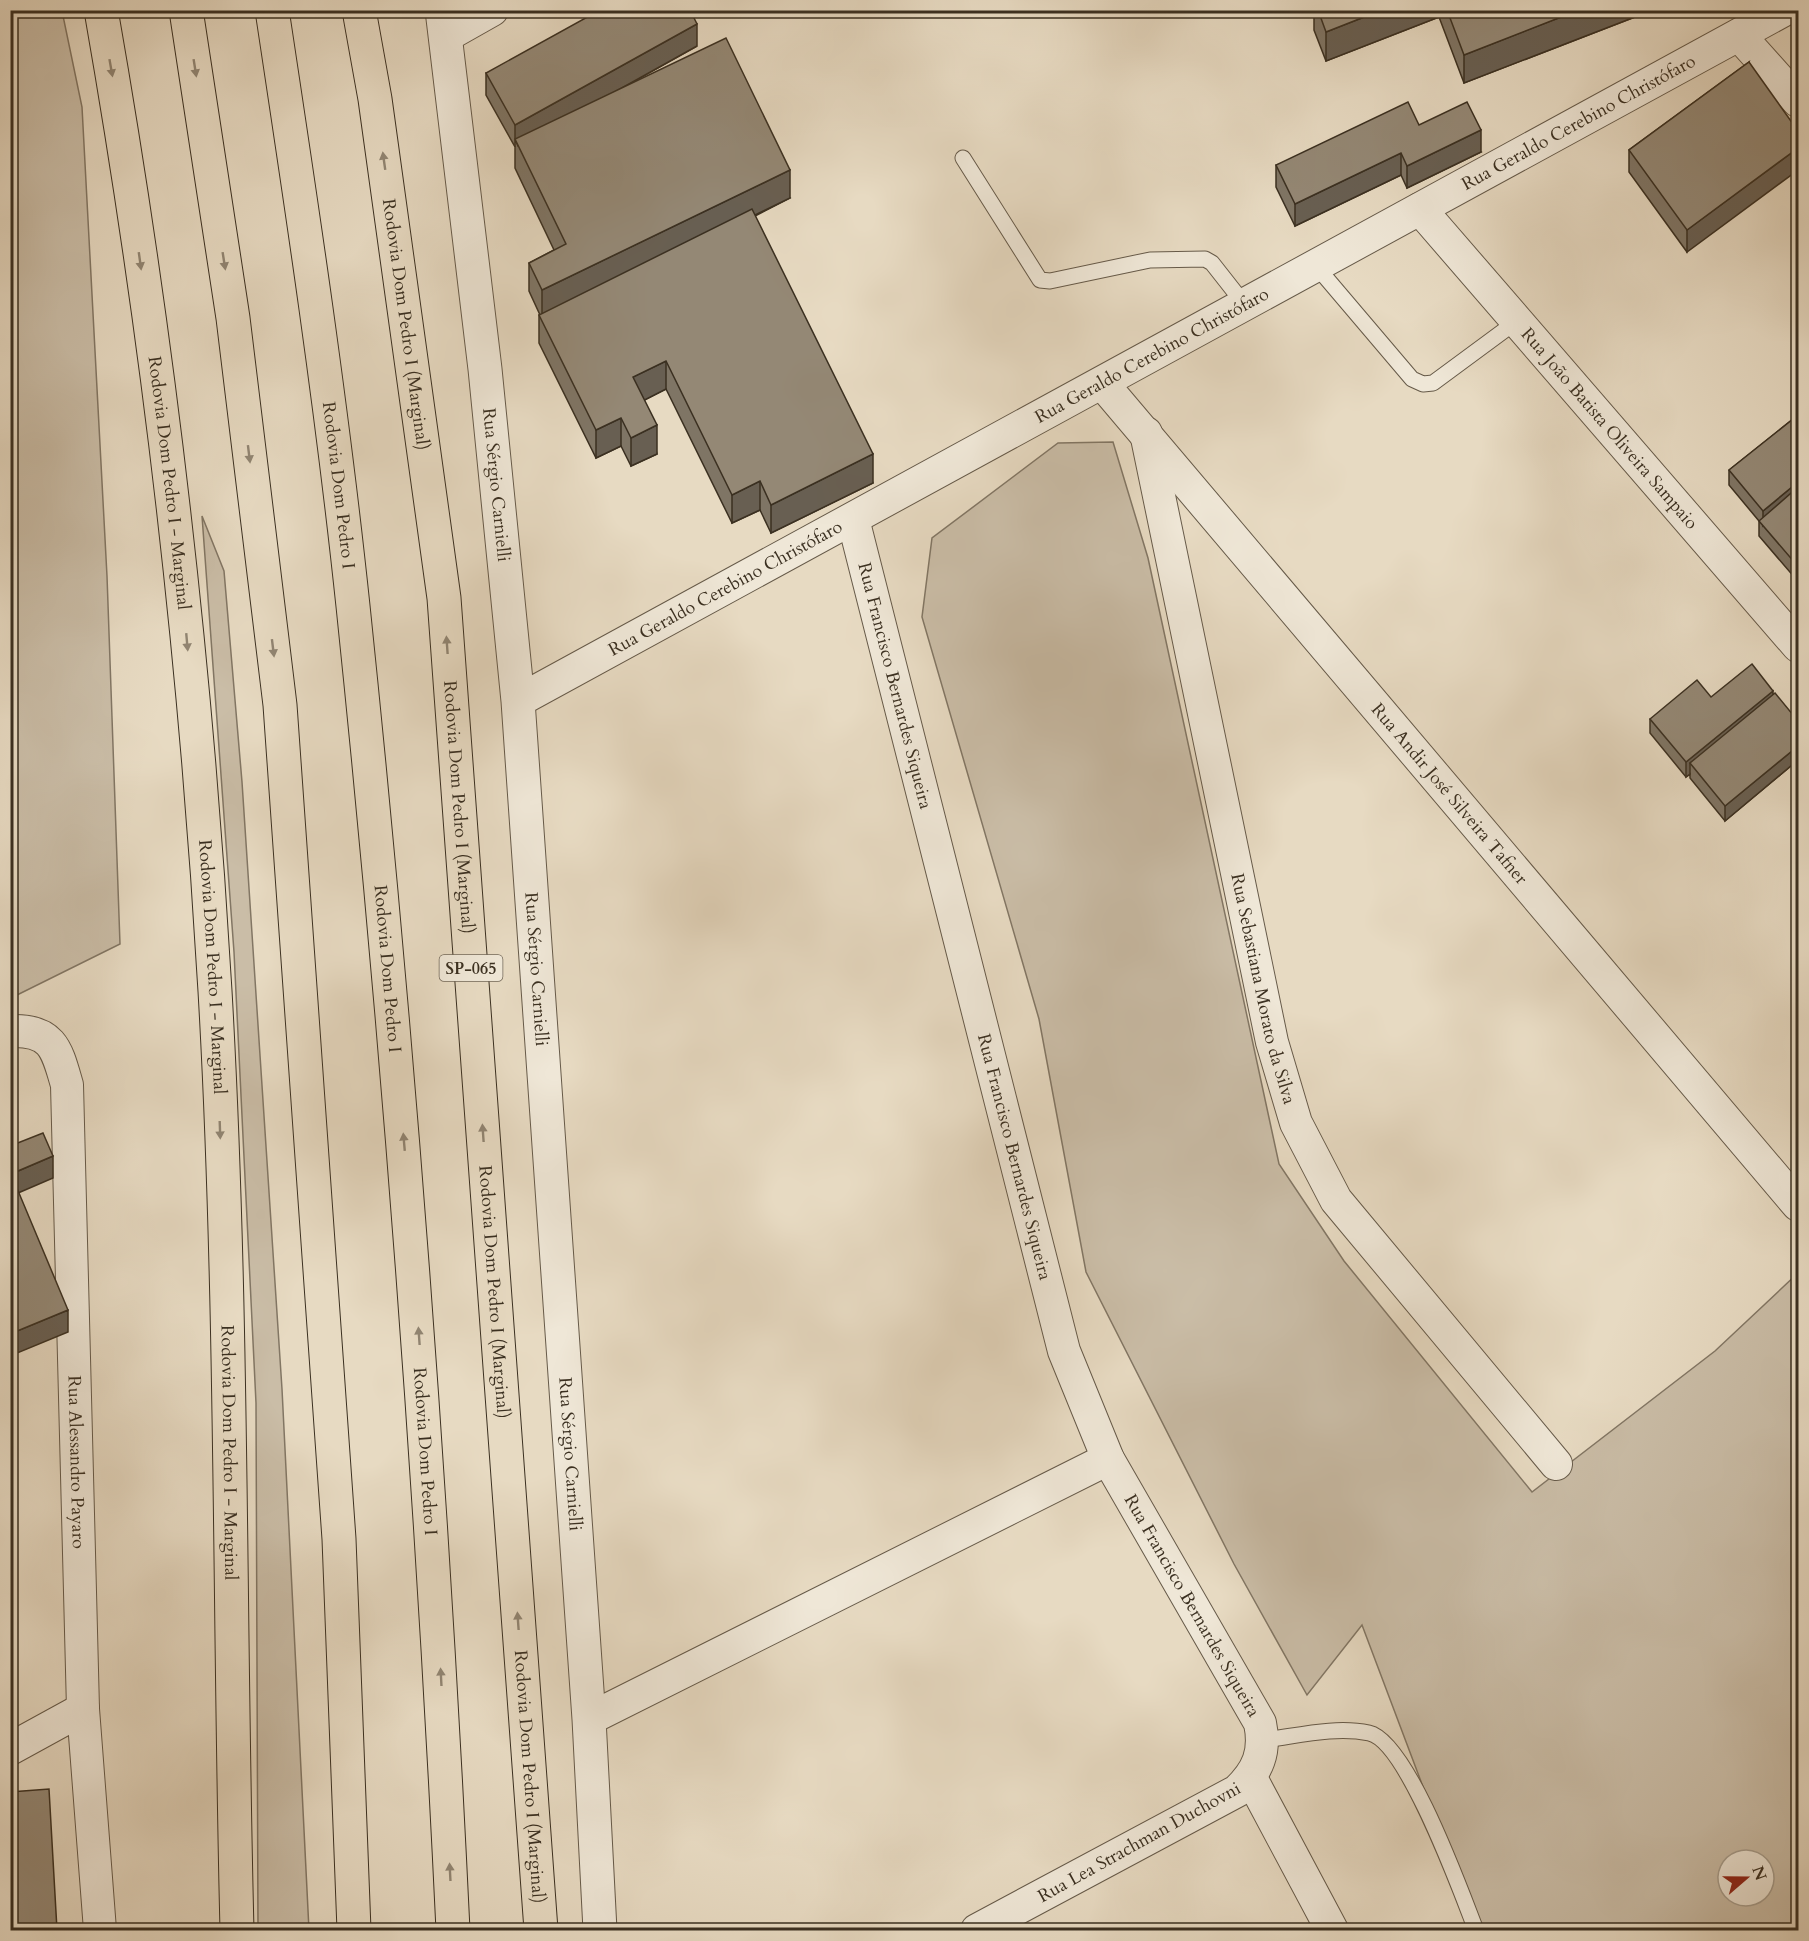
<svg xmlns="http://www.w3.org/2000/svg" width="1809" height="1941" font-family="Cardo,serif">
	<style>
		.green { fill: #cabda7; stroke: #827664; stroke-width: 1.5; fill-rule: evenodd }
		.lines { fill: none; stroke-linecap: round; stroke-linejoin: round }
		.service-casing { stroke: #665a49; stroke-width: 17 }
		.minor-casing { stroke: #665a49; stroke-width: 34 }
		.tertiary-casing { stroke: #665a49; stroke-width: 35 }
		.trunk-casing { stroke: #3b3021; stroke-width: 35 }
		.motorway-casing { stroke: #3b3021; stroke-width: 35 }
		.service { stroke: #efe7d7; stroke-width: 15 }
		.minor { stroke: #efe7d7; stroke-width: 32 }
		.tertiary { stroke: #efe7d7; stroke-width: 33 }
		.trunk { stroke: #e7dac2; stroke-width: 33 }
		.motorway { stroke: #e7dac2; stroke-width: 33 }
		.wall { fill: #7f7565; stroke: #3b3021; stroke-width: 1.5 }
		.shaded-wall { fill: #685f52; stroke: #3b3021; stroke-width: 1.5 }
		.building { fill: #948875; stroke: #3b3021; stroke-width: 1.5 }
		.oneway { fill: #918572 }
		.labels { text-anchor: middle; stroke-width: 4.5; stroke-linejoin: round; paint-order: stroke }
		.shield { fill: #efe7d7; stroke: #716758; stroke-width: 1.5 }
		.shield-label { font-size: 16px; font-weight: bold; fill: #3b3021 }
		.street-label { font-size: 18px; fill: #3b3021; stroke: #efe7d7 }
	</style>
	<rect width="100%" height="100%" fill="#e7dac2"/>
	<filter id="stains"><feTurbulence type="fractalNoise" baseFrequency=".00333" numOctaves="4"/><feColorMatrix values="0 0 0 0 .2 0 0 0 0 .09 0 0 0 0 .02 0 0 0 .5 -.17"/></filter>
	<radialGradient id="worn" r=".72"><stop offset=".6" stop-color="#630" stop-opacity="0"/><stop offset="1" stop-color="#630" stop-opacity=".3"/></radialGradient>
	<!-- green -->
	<path class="green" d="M11 10 62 11 82 107 107 576 120 944 11 998Z
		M1113 442 1148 558 1279 1164 1344 1261 1532 1492 1715 1351 1798 1273V1930H1477L1362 1625 1307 1695 1234 1564 1086 1272 1039 1019 922 617 932 538 1058 443ZM1728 1860H1764V1896H1728Z
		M202 516 224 571 242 782 282 1389 309 1930H258L256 1403 234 952Z"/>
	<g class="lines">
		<!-- service casing -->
		<g class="service-casing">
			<path id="service" d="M963 158 1040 280 1050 281 1150 260 1205 259 1212 263 1245 305
				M1316 266 1412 379 1423 384 1433 383 1517 321
				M1264 1740C1297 1736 1335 1726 1369 1733 1407 1741 1461 1892 1476 1930"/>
		</g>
		<!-- minor casing -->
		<g class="minor-casing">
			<g id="minor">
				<path d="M1739 35 1798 101"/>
				<path d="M446 36 492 10"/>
				<path id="s1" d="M1420 209 1798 646"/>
				<path id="s2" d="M1102 383 1798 1205"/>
				<path id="s3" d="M1146 433 1272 1042 1296 1123 1336 1200 1556 1464"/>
				<path id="s4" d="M853 519 1064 1351 1108 1459 1260 1723C1266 1752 1258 1771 1237 1791L977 1930"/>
				<path id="s5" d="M518 701 1784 10"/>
				<path id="s6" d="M10 1031C53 1029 57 1050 67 1085L83 1709 100 1930"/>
				<path d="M589 1719 1108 1459"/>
				<path d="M10 1749 83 1709"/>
				<path d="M1251 1778 1332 1930"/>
			</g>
		</g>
		<!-- tertiary casing -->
		<g class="tertiary-casing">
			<g id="tertiary">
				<path id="s7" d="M442 10 485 369 518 701 589 1719 600 1930"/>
			</g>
		</g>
		<!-- trunk casing -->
		<g class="trunk-casing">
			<g id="trunk">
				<path id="s8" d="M101 10C158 335 196 663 215 991 233 1304 229 1617 237 1930"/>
				<path id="s9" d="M359 10 375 99 444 598 541 1930"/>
			</g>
		</g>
		<!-- motorway casing -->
		<g class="motorway-casing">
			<g id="motorway">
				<path d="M186 10 233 318 280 705 339 1539 354 1930"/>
				<path id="s10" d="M272 10C302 208 332 407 353 606 399 1047 432 1488 453 1930"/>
			</g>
		</g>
		<!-- service -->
		<use href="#service" class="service"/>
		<!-- minor -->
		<use href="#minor" class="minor"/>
		<!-- tertiary -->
		<use href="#tertiary" class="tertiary"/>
		<!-- trunk -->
		<use href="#trunk" class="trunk"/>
		<!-- motorway -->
		<use href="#motorway" class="motorway"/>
	</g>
	<!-- wall -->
	<path class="wall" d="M1314 10H1653L1464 83 1439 17 1326 61 1314 30Z
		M697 46 622 88 790 198 755 216 873 483 771 533 760 510 732 523 666 389 644 400 657 454 631 466 621 446 596 458 539 343V315H540L529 291V263L554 250 515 168V147L486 95V73Z
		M1749 62 1687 252 1629 172V150Z
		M1419 125 1481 152 1407 188 1401 175 1295 226 1276 187V165Z
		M1798 415V575L1795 578 1759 536V521L1729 485V470Z
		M1773 694 1798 721V760L1725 821 1690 778V774L1686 777 1650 733V719L1711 697Z"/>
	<!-- shaded-wall -->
	<path class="shaded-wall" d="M1382 10H1439V17L1326 61V32Z
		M1579 10H1653L1464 83V55Z
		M697 24V46L518 146 515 139V147V125Z
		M1481 130V152L1407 188V166Z
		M1798 148V170L1687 252V230Z
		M1401 153V175L1295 226V204Z
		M790 170V198L542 319V290Z
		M666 361V389L633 406V377Z
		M621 418V446L596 458V430Z
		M657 425V454L631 466V438Z
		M873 454V483L771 533V505Z
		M760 481V510L732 523V495Z
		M1798 482V497L1763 526V511Z
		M1798 560V575L1795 578V563Z
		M1773 691V705L1690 763V774L1686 777V762Z
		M1798 746V760L1725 821V806Z
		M53 1156V1178L11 1196V1174Z
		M68 1310V1332L10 1356V1334Z"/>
	<!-- building -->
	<path class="building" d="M600 10H690L697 24 515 125 486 73Z
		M1318 10H1382L1326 32Z
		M1447 10H1579L1464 55Z
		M726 38 790 170 542 290 529 263 566 244 515 139Z
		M1749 62 1798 131V148L1687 230 1629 150Z
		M1408 102 1419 125 1467 102 1481 130 1407 166 1401 153 1295 204 1276 165Z
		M752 209 873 454 771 505 760 481 732 495 666 361 633 377 657 425 631 438 621 418 596 430 539 315Z
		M1798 415V482L1763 511 1729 470Z
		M1798 487V560L1795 563 1759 521Z
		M1752 664 1773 691 1686 762 1650 719 1697 680 1711 697Z
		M1775 693 1798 721V746L1725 806 1690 763Z
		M43 1133 53 1156 11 1174 68 1310 10 1334V1146Z
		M49 1789 57 1930H10V1792Z"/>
	<!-- one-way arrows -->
	<defs><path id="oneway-solid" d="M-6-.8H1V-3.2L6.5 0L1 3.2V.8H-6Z" transform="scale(1.5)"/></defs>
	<g class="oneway">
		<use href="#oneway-solid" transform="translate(111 68) rotate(80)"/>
		<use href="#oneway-solid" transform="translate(195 68) rotate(81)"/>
		<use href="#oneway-solid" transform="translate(384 161) rotate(-98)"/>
		<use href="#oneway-solid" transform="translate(140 261) rotate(82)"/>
		<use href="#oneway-solid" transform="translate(224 261) rotate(81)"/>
		<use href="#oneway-solid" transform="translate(249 454) rotate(83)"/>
		<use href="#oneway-solid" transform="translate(187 642) rotate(85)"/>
		<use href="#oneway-solid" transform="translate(447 645) rotate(-94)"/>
		<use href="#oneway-solid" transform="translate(273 648) rotate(83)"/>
		<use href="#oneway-solid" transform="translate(220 1130) rotate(88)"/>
		<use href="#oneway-solid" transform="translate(483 1133) rotate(-94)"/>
		<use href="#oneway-solid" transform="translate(404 1142) rotate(-95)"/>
		<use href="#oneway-solid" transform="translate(419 1336) rotate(-94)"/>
		<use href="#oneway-solid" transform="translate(518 1621) rotate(-94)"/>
		<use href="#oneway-solid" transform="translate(441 1677) rotate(-93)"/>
		<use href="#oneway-solid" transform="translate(450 1872) rotate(-93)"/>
	</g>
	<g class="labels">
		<!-- shield labels -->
		<rect class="shield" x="439.5" y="955" width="63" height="26" rx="4.5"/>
		<g class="shield-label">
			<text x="471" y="974">SP-065</text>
		</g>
		<!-- street labels -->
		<g class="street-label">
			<text dy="6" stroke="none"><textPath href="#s5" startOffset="1208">Rua Geraldo Cerebino Christófaro</textPath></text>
			<text dy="6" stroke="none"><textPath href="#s9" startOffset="318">Rodovia Dom Pedro I (Marginal)</textPath></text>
			<text dy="6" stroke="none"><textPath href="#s5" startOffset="722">Rua Geraldo Cerebino Christófaro</textPath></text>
			<text dy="6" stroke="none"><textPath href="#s1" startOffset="290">Rua João Batista Oliveira Sampaio</textPath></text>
			<text dy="6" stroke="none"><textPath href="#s8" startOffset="478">Rodovia Dom Pedro I - Marginal</textPath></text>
			<text dy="6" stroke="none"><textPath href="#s10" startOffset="480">Rodovia Dom Pedro I</textPath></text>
			<text dy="6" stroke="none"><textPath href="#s7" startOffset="478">Rua Sérgio Carnielli</textPath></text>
			<text dy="6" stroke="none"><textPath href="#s5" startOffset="236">Rua Geraldo Cerebino Christófaro</textPath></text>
			<text dy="6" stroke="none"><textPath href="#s4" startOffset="172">Rua Francisco Bernardes Siqueira</textPath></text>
			<text dy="6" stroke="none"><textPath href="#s2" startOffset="538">Rua Andir José Silveira Tafner</textPath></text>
			<text dy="6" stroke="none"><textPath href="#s9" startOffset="804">Rodovia Dom Pedro I (Marginal)</textPath></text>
			<text dy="6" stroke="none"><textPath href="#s8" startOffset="964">Rodovia Dom Pedro I - Marginal</textPath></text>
			<text dy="6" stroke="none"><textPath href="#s10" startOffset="966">Rodovia Dom Pedro I</textPath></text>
			<text dy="6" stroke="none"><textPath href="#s7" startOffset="964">Rua Sérgio Carnielli</textPath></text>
			<text dy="6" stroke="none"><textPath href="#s3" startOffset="568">Rua Sebastiana Morato da Silva</textPath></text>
			<text dy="6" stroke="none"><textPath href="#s4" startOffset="658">Rua Francisco Bernardes Siqueira</textPath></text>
			<text dy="6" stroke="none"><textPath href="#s9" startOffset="1290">Rodovia Dom Pedro I (Marginal)</textPath></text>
			<text dy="6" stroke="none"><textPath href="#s8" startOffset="1450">Rodovia Dom Pedro I - Marginal</textPath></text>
			<text dy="6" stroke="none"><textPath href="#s10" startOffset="1450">Rodovia Dom Pedro I</textPath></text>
			<text dy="6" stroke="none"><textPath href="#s7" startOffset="1450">Rua Sérgio Carnielli</textPath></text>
			<text dy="6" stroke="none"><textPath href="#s6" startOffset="466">Rua Alessandro Payaro</textPath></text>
			<text dy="6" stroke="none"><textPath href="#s4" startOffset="1144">Rua Francisco Bernardes Siqueira</textPath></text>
			<text dy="6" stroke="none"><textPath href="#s9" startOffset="1776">Rodovia Dom Pedro I (Marginal)</textPath></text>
			<text transform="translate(1139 1842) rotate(-29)" y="6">Rua Lea Strachman Duchovni</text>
		</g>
	</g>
	<!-- margin -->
	<rect width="1809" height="1941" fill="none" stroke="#e7dac2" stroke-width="36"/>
	<rect x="12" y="12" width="1785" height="1917" fill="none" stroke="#3b3021" stroke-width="3"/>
	<rect x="18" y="18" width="1773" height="1905" fill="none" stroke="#3b3021" stroke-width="1.5"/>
	<!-- north arrow -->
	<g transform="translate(1746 1878) rotate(70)"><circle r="28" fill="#efe7d7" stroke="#a79e8e" stroke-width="1.5"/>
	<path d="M0-4.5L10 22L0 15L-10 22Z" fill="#8f2418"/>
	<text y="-9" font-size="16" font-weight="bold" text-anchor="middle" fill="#3b3021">N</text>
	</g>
	<rect width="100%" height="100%" filter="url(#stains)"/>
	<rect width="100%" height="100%" fill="url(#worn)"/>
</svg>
